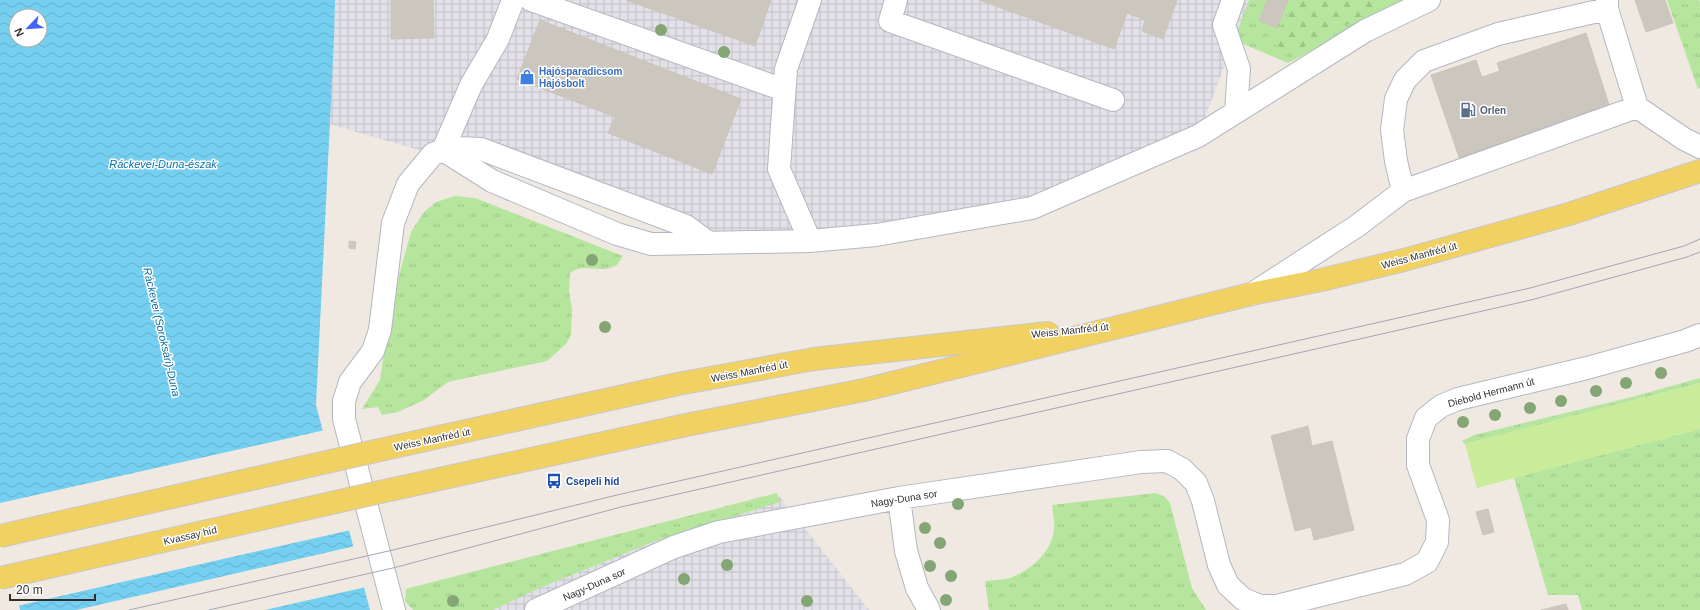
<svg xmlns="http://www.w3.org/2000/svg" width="1700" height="610" font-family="Helvetica,sans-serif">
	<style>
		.industrial { fill: url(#industrial-grid) }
		.grass { fill: url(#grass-tufts) }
		.forest { fill: url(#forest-firs) }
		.pitch { fill: #c9ec9a }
		.water { fill: url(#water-waves); fill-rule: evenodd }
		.pier { fill: #efe9e1 }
		.building { fill: #cbc7bf; stroke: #cbc5ba }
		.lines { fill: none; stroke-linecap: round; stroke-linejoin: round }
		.minor-casing { stroke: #b4b7c1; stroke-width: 24 }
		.major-casing { stroke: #c9c9c9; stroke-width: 24 }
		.minor { stroke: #fff; stroke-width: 22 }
		.major { stroke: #f2d163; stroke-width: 22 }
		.tram { stroke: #a3a6b8; stroke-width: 1 }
		.major-bridge-casing { stroke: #c9c9c9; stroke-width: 24; stroke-linecap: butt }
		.major-bridge { stroke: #f2d163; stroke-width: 22 }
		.tree { fill: #84a574 }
		.labels { text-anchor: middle; stroke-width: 3; stroke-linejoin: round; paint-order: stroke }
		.shop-label { font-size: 10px; font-weight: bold; fill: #366cbe; stroke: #fff; text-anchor: start }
		.service-label { font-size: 10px; font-weight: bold; fill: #4e5e75; stroke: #fff; text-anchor: start }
		.street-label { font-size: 10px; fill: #2e2e2e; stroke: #fff }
		.transit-label { font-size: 10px; font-weight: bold; fill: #164399; stroke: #fff; text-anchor: start }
		.water-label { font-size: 11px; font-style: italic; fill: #0d6fa3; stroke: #fff }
	</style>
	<defs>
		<pattern id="industrial-grid" width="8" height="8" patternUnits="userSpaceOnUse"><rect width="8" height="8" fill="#e3e1e8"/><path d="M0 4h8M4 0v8" fill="none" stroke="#c3c1c7"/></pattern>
		<pattern id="grass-tufts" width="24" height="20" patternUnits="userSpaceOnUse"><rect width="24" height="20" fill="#b6e59e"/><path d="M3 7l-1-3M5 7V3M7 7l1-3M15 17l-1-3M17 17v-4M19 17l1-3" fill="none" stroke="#9dc588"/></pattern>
		<pattern id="forest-firs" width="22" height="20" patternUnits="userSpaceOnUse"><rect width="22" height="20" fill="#b6e59e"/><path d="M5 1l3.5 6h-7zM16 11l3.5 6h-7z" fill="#9dc588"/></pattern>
		<pattern id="water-waves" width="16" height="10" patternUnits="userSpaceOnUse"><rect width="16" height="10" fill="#75cff0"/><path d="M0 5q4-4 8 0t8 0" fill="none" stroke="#66b2ce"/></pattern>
	</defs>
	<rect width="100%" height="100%" fill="#efe9e1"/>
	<!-- industrial -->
	<path class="industrial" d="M335 0H1249L1198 136 1032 208 709 243 481 149 433 154 329 124 334 40Z
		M777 493 869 610H493L542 587 658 540 779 502Z"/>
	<!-- grass -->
	<path class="grass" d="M1249 0H1410L1288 63 1234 40Z
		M1667 0H1699L1700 2V88L1698 89Z
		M455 196 475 198 623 256 617 265C612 267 606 270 601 269 589 269 581 265 570 273L569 291 572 309 571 335 566 344 547 361 448 382 424 400 398 412 382 415 378 407 362 409 380 380 391 304 411 232 424 212 436 202Z
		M1700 378V383L1465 444 1462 441 1474 435 1632 397Z
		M1700 429V610H1582L1578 595H1548L1514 478Z
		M777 493 780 502 658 540 542 587 493 610H413L405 601 406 589Z
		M1155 493 1164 496 1170 503 1192 588 1206 610H989L985 581C993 580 1002 580 1010 578 1031 570 1051 553 1054 530 1055 522 1053 513 1052 505Z"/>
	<!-- forest -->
	<path class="forest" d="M1296 0H1394L1294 52 1270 43 1294 7Z"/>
	<!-- pitch -->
	<path class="pitch" d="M1700 383V429L1477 488 1465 444Z"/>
	<!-- water -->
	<path class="water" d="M0 0H335L334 40 316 405 370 610H20L0 509ZM16 16H40V40H16Z"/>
	<!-- pier -->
	<path class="pier" d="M325 430 351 530 17 606 0 520V503Z
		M355 546 366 587 265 610H76Z"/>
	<!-- building -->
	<path class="building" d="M391 0H433L434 38 391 39Z
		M626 0H771L755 46Z
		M979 0H1177L1163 39 1142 31 1145 20 1127 13 1114 49Z
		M1267 0H1288L1277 28 1259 21Z
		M1635 0H1665L1673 23 1646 32Z
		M540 20 741 99 712 174 608 133 615 117 517 79Z
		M1586 33 1612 114 1524 143 1497 63Z
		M1476 60 1505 146 1460 160 1431 75Z
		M1500 71 1521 136 1504 142 1482 77Z
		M349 241 356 242 355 249 349 248Z
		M1308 426 1312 446 1332 441 1354 530 1314 540 1311 527 1295 531 1271 436Z
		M1488 509 1494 532 1483 535 1476 512Z
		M1566 604 1568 610H1541Z"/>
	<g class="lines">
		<!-- minor casing -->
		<g class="minor-casing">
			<path id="minor" d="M531 0 784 90
				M896 0 890 21 1113 100
				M1233 0 1224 25 1239 69 1236 112
				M1607 0V9L1637 107
				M443 150 492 181 617 234 651 244 810 241 876 235 1032 208 1198 136 1365 31 1429 0
				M443 150 471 85 498 39 513 0
				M1403 191 1396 161 1392 130 1396 99 1405 80 1424 61 1498 34 1607 9
				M810 241 779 169 786 69 810 0
				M1252 294 1357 226 1403 191 1637 107 1684 139 1700 147
				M899 498 906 551 917 588 929 610
				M394 610 344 419V401L350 382 373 351 380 330 393 223 408 184 433 154 443 150 457 148 481 149 686 226 709 243
				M536 610 674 547 719 532 899 498 1141 462 1167 461 1182 469 1196 483 1203 501 1219 565 1228 585 1243 599 1260 606H1277L1405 574 1427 562 1437 542 1438 520 1418 465V439L1426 418 1441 406 1458 399 1587 368 1685 341 1700 335"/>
		</g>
		<!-- major casing -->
		<g class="major-casing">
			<path id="major" d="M371 452 678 384 814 359 1048 333
				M380 492 686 425 864 390 1251 294 1321 280 1404 260 1569 214 1700 171"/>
		</g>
		<!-- minor -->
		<use href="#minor" class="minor"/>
		<!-- major -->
		<use href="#major" class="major"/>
		<!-- tram -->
		<path class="tram" d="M129 610 393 550 617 495 1530 288 1684 246 1700 239
			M209 610 397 567 621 507 1531 300 1687 257 1700 252"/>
		<!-- major-bridge casing -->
		<g class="major-bridge-casing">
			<path id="major-bridge" d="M0 536 371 452
				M0 578 380 492"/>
		</g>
		<!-- major-bridge -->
		<use href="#major-bridge" class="major-bridge"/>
	</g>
	<!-- trees -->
	<g class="tree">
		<circle cx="661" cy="30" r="6"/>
		<circle cx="724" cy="52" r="6"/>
		<circle cx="592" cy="260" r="6"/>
		<circle cx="605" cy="327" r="6"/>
		<circle cx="1661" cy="373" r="6"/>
		<circle cx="1626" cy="383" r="6"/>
		<circle cx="1596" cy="391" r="6"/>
		<circle cx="1561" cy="401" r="6"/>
		<circle cx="1530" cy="408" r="6"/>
		<circle cx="1495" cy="415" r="6"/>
		<circle cx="1463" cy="422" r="6"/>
		<circle cx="958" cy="504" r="6"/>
		<circle cx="925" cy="528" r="6"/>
		<circle cx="940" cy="543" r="6"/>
		<circle cx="727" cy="565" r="6"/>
		<circle cx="930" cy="566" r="6"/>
		<circle cx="951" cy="576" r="6"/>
		<circle cx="684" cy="579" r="6"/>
		<circle cx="946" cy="600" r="6"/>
		<circle cx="453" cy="601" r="6"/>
		<circle cx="807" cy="601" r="6"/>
	</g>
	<!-- icons -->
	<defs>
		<g id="shop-bare" transform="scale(1.2)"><path d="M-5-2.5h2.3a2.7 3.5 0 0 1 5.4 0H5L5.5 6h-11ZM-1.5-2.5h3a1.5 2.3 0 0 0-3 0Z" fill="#3f7fe0" stroke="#fff" stroke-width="2.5" paint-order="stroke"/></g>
		<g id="fuel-bare" transform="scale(1.2)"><path d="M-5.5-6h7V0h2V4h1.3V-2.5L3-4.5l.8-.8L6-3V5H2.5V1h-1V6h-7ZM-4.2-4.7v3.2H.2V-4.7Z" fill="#5c6f8a" stroke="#fff" stroke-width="2.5" paint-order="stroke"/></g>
		<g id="bus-bare" transform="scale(1.2)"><path d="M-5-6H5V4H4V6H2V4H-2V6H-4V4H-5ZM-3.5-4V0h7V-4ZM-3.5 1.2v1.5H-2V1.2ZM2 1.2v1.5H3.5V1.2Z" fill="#1a4fb4" stroke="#fff" stroke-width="2.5" paint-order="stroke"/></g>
	</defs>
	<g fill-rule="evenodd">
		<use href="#shop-bare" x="527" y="77"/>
		<use href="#fuel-bare" x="1468" y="110"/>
		<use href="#bus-bare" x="554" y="481"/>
	</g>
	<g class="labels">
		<!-- shop labels -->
		<g class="shop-label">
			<text x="539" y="75">Hajósparadicsom<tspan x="539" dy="12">Hajósbolt</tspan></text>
		</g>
		<!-- service labels -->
		<g class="service-label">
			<text x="1480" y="114">Orlen</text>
		</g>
		<!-- street labels -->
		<g class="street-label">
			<text transform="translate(1419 255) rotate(-15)" y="4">Weiss Manfréd út</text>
			<text transform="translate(1070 330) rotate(-6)" y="4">Weiss Manfréd út</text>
			<text transform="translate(749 371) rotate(-11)" y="4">Weiss Manfréd út</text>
			<text transform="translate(1491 392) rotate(-15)" y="4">Diebold Hermann út</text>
			<text transform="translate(432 439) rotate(-12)" y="4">Weiss Manfréd út</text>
			<text transform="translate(904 498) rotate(-9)" y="4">Nagy-Duna sor</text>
			<text transform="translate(190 535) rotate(-13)" y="4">Kvassay híd</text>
			<text transform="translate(594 584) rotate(-24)" y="4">Nagy-Duna sor</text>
		</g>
		<!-- transit labels -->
		<g class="transit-label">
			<text x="566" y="485">Csepeli híd</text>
		</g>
		<!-- water labels -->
		<g class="water-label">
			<text x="163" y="168">Ráckevei-Duna-észak</text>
			<text transform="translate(162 332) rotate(77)" y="4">Ráckevei (Soroksári)-Duna</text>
		</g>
	</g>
	<!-- north arrow -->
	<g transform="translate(28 28) rotate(245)"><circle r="19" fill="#ffffff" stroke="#ababab"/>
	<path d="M0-3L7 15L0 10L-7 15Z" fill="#4264fb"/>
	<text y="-6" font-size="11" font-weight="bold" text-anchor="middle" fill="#2e2e2e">N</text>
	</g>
	<!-- scale -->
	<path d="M10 594v6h85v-6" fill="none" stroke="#2e2e2e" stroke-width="2"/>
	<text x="16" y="594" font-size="12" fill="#2e2e2e" stroke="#ffffff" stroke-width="3" paint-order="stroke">20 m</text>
</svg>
